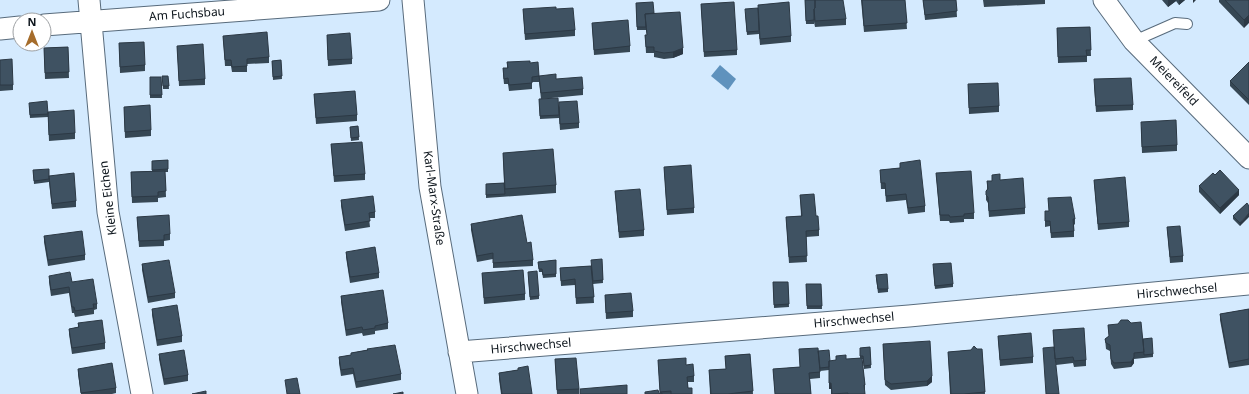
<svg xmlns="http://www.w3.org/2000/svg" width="1249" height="394" font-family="'Noto Sans',sans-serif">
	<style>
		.water { fill: #5f92bd }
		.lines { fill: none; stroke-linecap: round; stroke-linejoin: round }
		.lane-casing { stroke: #586b7c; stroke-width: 12 }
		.street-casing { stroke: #586b7c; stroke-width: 23 }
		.lane { stroke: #fff; stroke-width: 10 }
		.street { stroke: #fff; stroke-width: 21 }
		.wall { fill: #364754 }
		.shaded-wall { fill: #2c3945 }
		.building { fill: #3f5262; stroke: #2c3945 }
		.labels { text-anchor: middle; stroke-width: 4; stroke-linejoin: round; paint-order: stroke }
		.street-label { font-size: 12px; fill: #0d151c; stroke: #fff }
	</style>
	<rect width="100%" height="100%" fill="#d4eafe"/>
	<!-- water -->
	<path class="water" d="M720 65 736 79 728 90 711 76Z"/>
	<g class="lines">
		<!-- lane casing -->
		<g class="lane-casing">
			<path id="lane" d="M1134 41 1175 23 1187 24"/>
		</g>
		<!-- street casing -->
		<g class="street-casing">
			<path id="street" d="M89 0 108 212 142 394
				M413 0 430 187 467 394
				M1104 0 1134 41 1249 158
				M44 25 379 0
				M0 29 20 27
				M459 352 909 316 1249 284"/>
		</g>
		<!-- lane -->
		<use href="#lane" class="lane"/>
		<!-- street -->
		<use href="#street" class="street"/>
	</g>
	<!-- wall -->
	<path class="wall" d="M805 0 846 19V25L815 27 814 22V24H806Z
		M861 0H905L907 29 864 32Z
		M923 0H956L957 17 925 20Z
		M983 0H1045V4L984 7Z
		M1162 0H1185L1179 5 1176 1 1168 7Z
		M1219 0H1249L1244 28 1219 2Z
		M636 3 654 13 683 54 673 58 664 59 654 57V53H646L645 35H647L646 30H637Z
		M701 4 737 50V55L704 57Z
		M523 9 575 30V36L525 40Z
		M745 12 791 36V42L760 45 759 34 747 35Z
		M592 23 630 46V52L594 55Z
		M1090 27 1091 56H1087V62L1058 63 1057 28Z
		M327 35 352 59V64L328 66Z
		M223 36 269 57V63L247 64V72H232L231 66H225Z
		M119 43 145 65V71L120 73Z
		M177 46 205 79V85L179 86Z
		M68 47 69 78 45 79 44 48Z
		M0 60 13 85V90L0 91Z
		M281 60 282 79 273 80 272 61Z
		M507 62 530 63 539 76 556 79 583 89V95L541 99 539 82H532V89L509 91 508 84H504L503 74V68H507Z
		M1249 62V105L1230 86V81Z
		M162 76H168L169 89H163Z
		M150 77H161L162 98H150Z
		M968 84 999 106V112L969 114Z
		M1094 85 1133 105V110L1096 112Z
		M314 94 357 115V121L316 124Z
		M539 99 559 106 579 123V128L560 130 559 117V118L540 119Z
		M29 106 48 112 75 133V139L49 141 48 117 30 118Z
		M124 107 151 130V136L125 138Z
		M358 126 359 140 351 141 350 127Z
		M1141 127 1177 145V151L1142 153Z
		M331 144 365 174V180L334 182Z
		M503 153 556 185V193L486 198V184L504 183Z
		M168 160V172H165L166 197 158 198V202L132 203 131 172 152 171V161Z
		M900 163 925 206V212L908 214 906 200 886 202 885 189H881L880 170 900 168Z
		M664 167 694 208V213L667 215Z
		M33 170 49 177 76 201V207L52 209 49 182 34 184Z
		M936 173 974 213V219H964V222L950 223 949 221H940Z
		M992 175 1000 180 1025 208V214L989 217 988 203 986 200V191L987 189V181H992Z
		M1215 175 1239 195 1220 214 1199 192V186Z
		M1094 180 1129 222V227L1098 230Z
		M615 191 644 230V236L619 238Z
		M800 195 816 216 819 230V236L806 237 807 262 789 263 786 217 801 216Z
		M1048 198 1075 219V224L1074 225V237L1051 238 1050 226 1045 227V211H1049Z
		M341 200 375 212V218H369L370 227 345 231 341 206Z
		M1247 203 1240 226 1233 219V216Z
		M137 217 170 234V240L164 241V246L139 247Z
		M471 224 527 243 533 260V266L493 268V259L477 262 471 230Z
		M1167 227 1183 256V262L1170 263Z
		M44 236 85 255V260L48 266 44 242Z
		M346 252 379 273V278L350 283 346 257Z
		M602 259 603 283 593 284 594 303 576 304 575 285 561 286 560 268 591 266Z
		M556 260V277L543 278 542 272H539L538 262Z
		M142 264 175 293V298L148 303 142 270Z
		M933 267 953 284V287L935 289Z
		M482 273 525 294V300L484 304Z
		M528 275 539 296V299L530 300Z
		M49 276 72 282 97 304V309L94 310V314L75 317 74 313H72L69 293 51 296 49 282Z
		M876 278 888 289V292L878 293Z
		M773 282H788L789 307 774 308Z
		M806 284H821L822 309H807Z
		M605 295 633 311V317L606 319Z
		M341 296 388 323V329L375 331V334L363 336 362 333 346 336 341 302Z
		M152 309 182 336V342L157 346 152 315Z
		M1249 309V365L1229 368 1220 320V314Z
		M78 323 105 343V349L72 354 69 334V329L78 327Z
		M1108 325 1143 339 1153 354V357L1134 359V363L1131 367 1114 369 1111 364 1110 351 1106 349 1105 339 1109 336Z
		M1053 330 1086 360V366L1074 367 1073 363 1056 365 1054 347Z
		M998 336 1033 357V363L1000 366Z
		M883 344 932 382 927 386 891 390 885 385Z
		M870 347 871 368 864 369 863 359H862L865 385V390H864L865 394H831V389H829V370L820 371V378L810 379 811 394H775L773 369 800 367 799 349 818 351 830 361 860 358V348Z
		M367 349 401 374V380L356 388 353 374 341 376 339 363V357L351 355V353L367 350Z
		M982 349 985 394H950L948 352Z
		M159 354 188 375V381L164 385 159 359Z
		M750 354 753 394H710L709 370 726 369 725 356Z
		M555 359 579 389V394H557Z
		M658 360 686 365 694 376V382H688V388L692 394H645L660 393Z
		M518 368 532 394H501L499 379V373L518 370Z
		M78 369 116 388V393L112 394H81L78 374Z"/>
	<!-- shaded-wall -->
	<path class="shaded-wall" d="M1168 0H1176V1L1168 7Z
		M1179 0H1185L1179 5Z
		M1193 0H1196L1193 3Z
		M1249 15V23L1244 28V20Z
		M683 48V54L673 58V52Z
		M1239 190V195L1220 214V208Z
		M1249 213V217L1240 226V223Z
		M1134 357V363L1131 367V362Z
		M932 376V382L927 386V381Z
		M829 383H831V389H829Z"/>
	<!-- building -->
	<path class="building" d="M805 0H815V8L814 9V20L806 21Z
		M815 0H843L846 19 815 21 814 9 815 8Z
		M862 0H905L907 23 864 26Z
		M923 0H956L957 11 925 15Z
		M1225 0H1249V15L1244 20Z
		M653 2 654 13 645 14 646 27H637L636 3Z
		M734 2 737 50 704 52 701 4Z
		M789 2 791 36 760 39 758 5Z
		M556 7V9L573 8 575 30 525 34 523 9Z
		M758 8 759 31 747 32 745 9Z
		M680 12 683 48 673 52 664 53 654 51V47H646L645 35H647L645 14Z
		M628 20 630 46 594 50 592 23Z
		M1090 27 1091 50H1086L1087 56 1058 57 1057 28Z
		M267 32 269 57 247 59V66L232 67 231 60H225L223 36Z
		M350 33 352 59 328 60 327 35Z
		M144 42 145 65 120 67 119 43Z
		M203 44 205 79 179 81 177 46Z
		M68 47 69 72 45 73 44 48Z
		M12 59 13 85H0V60Z
		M281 60 282 76 273 77 272 61Z
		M530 61V63L538 62 539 76 532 77V83L509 85 508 78 504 79 503 68H508L507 62Z
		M1249 62V100L1230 81Z
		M556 74V79L582 77 583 89 541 93 539 76Z
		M162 76H168L169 86H163Z
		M150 77H161L162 95H150Z
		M1131 78 1133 105 1096 106 1094 79Z
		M998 83 999 106 969 108 968 84Z
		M355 91 357 115 316 118 314 94Z
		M558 98 559 115 540 116 539 99Z
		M47 101 48 114 30 115 29 103Z
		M577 101 579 123 560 124 559 102Z
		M150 105 151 130 125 132 124 107Z
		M74 110 75 133 49 135 48 112Z
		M1176 120 1177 145 1142 147 1141 122Z
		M358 126 359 137 351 138 350 127Z
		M362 142 365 174 334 176 331 144Z
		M553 149 556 185 505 189 503 153Z
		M168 160V169L152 170V161Z
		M920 160 925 206 908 208 906 194 886 196 885 183H881L880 170 900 168V163Z
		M691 165 694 208 667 210 664 167Z
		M49 169V179L34 181 33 170Z
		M1220 170 1239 190 1220 208 1199 186 1213 173 1215 175Z
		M165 171 166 191 158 192V196L132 197 131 172Z
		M971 171 974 213 964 214V216L950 217 949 215H940L936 173Z
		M74 173 76 201 52 204 49 176Z
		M1000 174V180L1023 178 1025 208 989 211 988 197 986 195V191L988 189 987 181H992V175Z
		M1125 177 1129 222 1098 224 1094 180Z
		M504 183 505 194 486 195V184Z
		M640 189 644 230 619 232 615 191Z
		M814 194 816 216H818L819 230 806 231 807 256 789 257 786 217 802 216 800 195Z
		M373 196 375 212 369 213 370 221 345 225 341 200Z
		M1071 197 1075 219H1073L1074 231 1051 233 1050 221H1045V211H1049L1048 198Z
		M1247 203 1249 206V213L1240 223 1233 216Z
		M169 215 170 234 164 235V240L139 241 137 217Z
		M522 215 527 243 531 242 533 260 493 263V253L477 256 471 224Z
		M1180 226 1183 256 1170 257 1167 227Z
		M82 231 85 255 48 260 44 236Z
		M375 247 379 273 350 277 346 252Z
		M602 259 603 280 593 281 591 260Z
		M169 260 175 293 148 297 142 264Z
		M556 260V274L543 275 542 269H539L538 262Z
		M951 263 953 284 935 286 933 264Z
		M591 266 594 297 576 298 575 279 561 281 560 268Z
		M523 270 525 294 484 298 482 273Z
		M537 271 539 296 530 297 528 272Z
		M70 272 72 282 93 279 97 304H93L94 308 75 311 74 307H72L69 287 51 290 49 276Z
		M887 274 888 289H878L876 275Z
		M773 282H788L789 304 774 305Z
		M806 284H821L822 306H807Z
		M383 290 388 323 375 326V328L363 330 362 327 346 330 341 296Z
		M631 293 633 311 606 313 605 295Z
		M177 305 182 336 157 340 152 309Z
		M1249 309V359L1229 363 1220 314Z
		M102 320 105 343 72 348 69 329 79 327 78 323Z
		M1121 320H1128L1131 323 1141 322 1144 352 1134 353V357L1131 362 1114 363 1111 359 1110 345 1106 343 1105 339 1109 336 1108 325 1118 324Z
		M1084 328 1086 360 1074 361 1073 357 1055 359 1053 330Z
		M1031 333 1033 357 1000 360 998 336Z
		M1152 338 1153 354 1144 355 1143 339Z
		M930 341 932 376 927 381 891 384 885 380 883 344Z
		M395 345 401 374 356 382 353 368 341 370 339 357 351 355V353L368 350 367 349Z
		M974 346 977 349H982L985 392 964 394H951L948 352 971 350Z
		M870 347 871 365 864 366 863 356H860V348Z
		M1054 347 1059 394H1046L1043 348Z
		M818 348 820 372 809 373 811 394H775L773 369 800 367 799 349Z
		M184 350 188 375 164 379 159 354Z
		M829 350 830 361H829V367L820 368 818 351Z
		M750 354 753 391 728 394H711L709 370 726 369 725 356Z
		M846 355V359L862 358 865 385H864L865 394H848V393L832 394 831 383H829V361L836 360V356Z
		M576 358 579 389 557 390 555 359Z
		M686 358V365L693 364 694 376 687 377 688 388H692V394H671V391L660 392 658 360Z
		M112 363 116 388 81 393 78 369Z
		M528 366 532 394H502L499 373 518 370V368Z
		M297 378 300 394H287L285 380Z
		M627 385V394H580V389Z
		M658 390 659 393H662V394H645V392Z
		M206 391V394H192Z
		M403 392V394H393Z"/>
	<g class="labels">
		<!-- street labels -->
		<g class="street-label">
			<text transform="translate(187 14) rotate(-4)" y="4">Am Fuchsbau</text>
			<text transform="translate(1174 81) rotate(46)" y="4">Meiereifeld</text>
			<text transform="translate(108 198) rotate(-97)" y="4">Kleine Eichen</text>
			<text transform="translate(434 198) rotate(82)" y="4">Karl-Marx-Straße</text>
			<text transform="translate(1177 291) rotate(-5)" y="4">Hirschwechsel</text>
			<text transform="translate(854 320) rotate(-5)" y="4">Hirschwechsel</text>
			<text transform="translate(531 346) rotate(-5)" y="4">Hirschwechsel</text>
		</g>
	</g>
	<!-- north arrow -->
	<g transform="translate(32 32)"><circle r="19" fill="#ffffff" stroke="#9ea1a4"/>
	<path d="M0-3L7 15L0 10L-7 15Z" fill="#a56c2b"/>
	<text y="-6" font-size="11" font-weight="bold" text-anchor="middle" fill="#0d151c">N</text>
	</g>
</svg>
